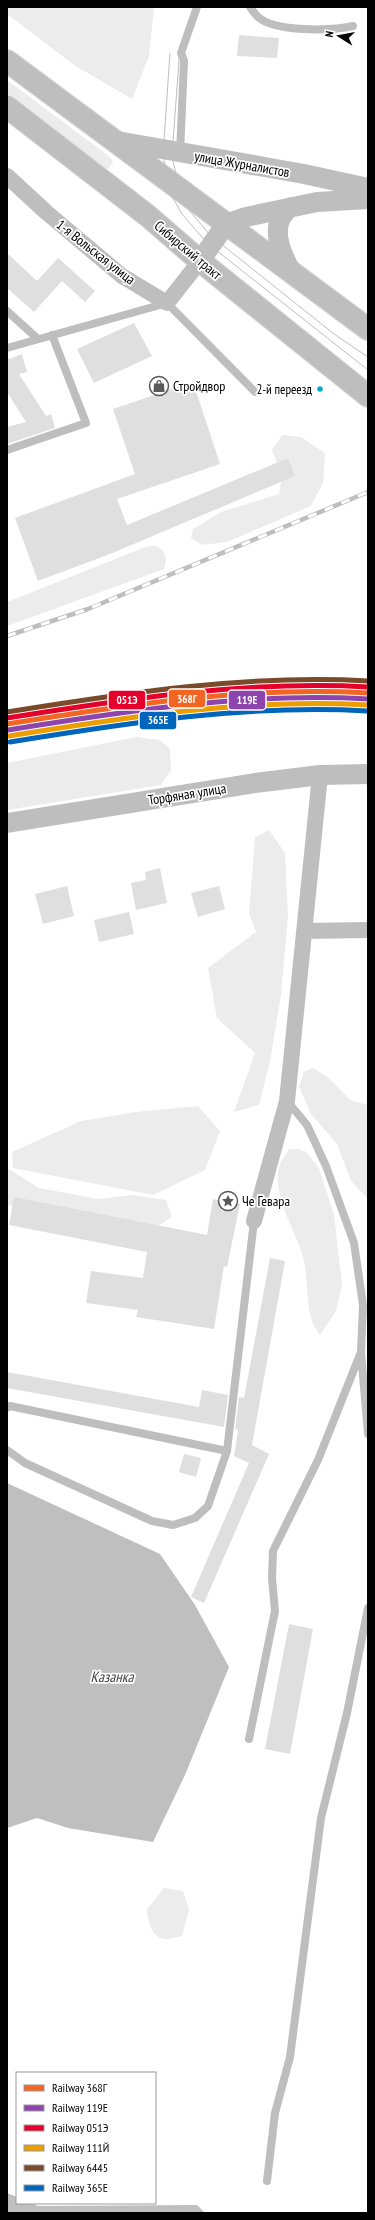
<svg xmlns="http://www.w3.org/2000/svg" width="375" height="2220" font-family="'PT Sans Narrow',sans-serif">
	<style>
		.green { fill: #ececec }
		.water { fill: #bfbfbf }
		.building { fill: #dfdfdf }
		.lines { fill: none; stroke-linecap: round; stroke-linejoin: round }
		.primary-casing { stroke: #dbdbdb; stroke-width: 24 }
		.service { stroke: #bebebe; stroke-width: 8 }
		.minor { stroke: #bebebe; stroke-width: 16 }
		.tertiary { stroke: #bebebe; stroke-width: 20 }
		.primary { stroke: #bebebe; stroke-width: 22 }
		.tram { stroke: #bebebe; stroke-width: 1 }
		.rail-casing { stroke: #bebebe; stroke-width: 4.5 }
		.rail { stroke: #fff; stroke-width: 3; stroke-dasharray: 9; stroke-linecap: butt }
		.rail-1-casing { stroke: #fff; stroke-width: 8 }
		.rail-2-casing { stroke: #fff; stroke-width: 8 }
		.rail-3-casing { stroke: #fff; stroke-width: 8 }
		.rail-4-casing { stroke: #fff; stroke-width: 8 }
		.rail-5-casing { stroke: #fff; stroke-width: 8 }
		.rail-6-casing { stroke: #fff; stroke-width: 8 }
		.rail-1 { stroke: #f26522; stroke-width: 5 }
		.rail-2 { stroke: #8e44ad; stroke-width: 5 }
		.rail-3 { stroke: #e4002b; stroke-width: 5 }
		.rail-4 { stroke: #eb9e00; stroke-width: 5 }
		.rail-5 { stroke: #7a4b2a; stroke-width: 5 }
		.rail-6 { stroke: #0065bd; stroke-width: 5 }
		.bus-dot { fill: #00a9ce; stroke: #fff; stroke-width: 1.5 }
		.labels { text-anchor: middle; stroke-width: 3.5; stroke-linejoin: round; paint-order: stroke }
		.bus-label { font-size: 13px; fill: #000; stroke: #fff; text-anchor: end }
		.street-label { font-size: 14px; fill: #000; stroke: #fff }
		.poi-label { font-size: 14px; fill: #000; stroke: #fff; text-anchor: start }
		.water-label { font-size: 15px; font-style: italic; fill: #444; stroke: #fff }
		.line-badge { stroke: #fff; stroke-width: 1.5 }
		.badge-label { font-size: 11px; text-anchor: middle; font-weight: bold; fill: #fff }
	</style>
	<rect width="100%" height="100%" fill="#fff"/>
	<!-- green -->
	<path class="green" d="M7 7H154L149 56 132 99 74 65 7 14Z
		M7 80 110 157 113 162 108 169 101 168 7 97Z
		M282 435 301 437 325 453 323 483 311 506 227 542 202 545 191 538 193 529 221 512 279 494 282 477 272 450Z
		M148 546H157C167 553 167 558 164 569L7 626V602Z
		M136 737 160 740 170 749 171 770 161 785 7 810V763Z
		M269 830 285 853 288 916 281 995 270 1061 259 1105 234 1112 255 1053 217 1018 208 968 256 932 249 913 255 837Z
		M313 1068 329 1078 350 1100 368 1105V1199L351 1181 337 1144 311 1114 299 1087 304 1072Z
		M198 1106 220 1131 205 1170 153 1195 13 1168 12 1152 81 1121 136 1112Z
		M289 1149H299L307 1153 319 1168 334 1215 342 1284 336 1311 320 1335C304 1315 309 1285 304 1261 297 1231 276 1205 278 1174 278 1164 284 1157 289 1149Z
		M7 1168 39 1188 98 1199 132 1195 166 1200 172 1217 158 1226 7 1205Z
		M164 1888 183 1891 189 1909 182 1936C177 1937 171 1939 166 1939 152 1939 147 1920 147 1909Z"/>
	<!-- water -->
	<path class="water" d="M7 1483 160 1554 195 1605 229 1667 185 1775 153 1842 68 1828 37 1818 7 1828Z
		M7 2193 17 2197V2203H31L38 2206 197 2205 205 2213H7Z"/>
	<!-- building -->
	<path class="building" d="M239 35 279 38 277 58 237 56Z
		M7 253 37 281 58 258 95 291 85 302 62 281 34 312 7 288Z
		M134 323 152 356 94 383 77 349Z
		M22 354 27 372 19 374 46 416 51 414 55 428 7 444V427L26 422 7 392V356L9 359Z
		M193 382 220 464 117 499 127 525 288 458 295 476 110 554 38 581 15 518 135 474 113 409Z
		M160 868 167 903 136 910 131 883 146 880 145 872Z
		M67 886 74 916 43 924 35 894Z
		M219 886 225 909 198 917 191 893Z
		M129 912 134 934 99 942 94 920Z
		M14 1197 207 1235 213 1199 240 1204 227 1267 224 1266 214 1329 136 1317 138 1310 86 1303 91 1271 143 1278 147 1252 9 1225Z
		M270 1258 285 1261 252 1445 269 1454 204 1603 191 1597 249 1463 234 1456 238 1430 235 1429 239 1397 244 1398Z
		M7 1372 199 1407 202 1390 228 1395 224 1427 7 1388Z
		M184 1454 201 1458 196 1477 179 1472Z
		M289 1624 313 1629 290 1754 265 1749Z"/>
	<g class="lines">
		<!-- primary casing -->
		<g class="primary-casing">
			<path id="primary" d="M7 61 368 329
				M7 107 148 216 200 261 368 396"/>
		</g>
		<!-- service -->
		<path class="service" d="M250 7C252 10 255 14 258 17 275 32 331 31 353 26
			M180 153 184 61 181 53 197 7
			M7 311 38 339
			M7 348 167 303 255 392
			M7 450 86 423 52 335
			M361 1352 368 1434
			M7 1408 10 1406 227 1451
			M7 1450 25 1463 152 1521 173 1525 195 1518 208 1506 227 1451 254 1221
			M249 1739 275 1611 272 1578 273 1551 318 1460 361 1352 363 1305 354 1243 326 1166 307 1125 287 1101
			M267 2181 275 2113 290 2057 321 1818 347 1713 368 1608"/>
		<!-- minor -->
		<path class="minor" d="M7 176 46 212 122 276 167 303 200 261
			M304 931 368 930
			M254 1221 287 1101 320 775"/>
		<!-- tertiary -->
		<path class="tertiary" d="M117 141 304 174 368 188
			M291 207C267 223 281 253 292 273
			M200 261 226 224 246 217 317 202 368 199
			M7 823 255 783 320 775 368 774"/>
		<!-- primary -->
		<use href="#primary" class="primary"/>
		<!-- tram -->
		<path class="tram" d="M170 53 163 155 170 193 182 214 207 243 368 370
			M181 53 179 60 172 156 179 189 189 210 210 235 334 334 368 357"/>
		<!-- rail casing -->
		<g class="rail-casing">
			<path id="rail" d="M7 636 88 609 368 492"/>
		</g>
		<!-- rail -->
		<use href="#rail" class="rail"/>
		<!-- rail-1 casing -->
		<g class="rail-1-casing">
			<path id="rail-1" d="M7 724C126 705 247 686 368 693"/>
		</g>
		<!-- rail-2 casing -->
		<g class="rail-2-casing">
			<path id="rail-2" d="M8 730C126 711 248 692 368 699"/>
		</g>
		<!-- rail-3 casing -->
		<g class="rail-3-casing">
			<path id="rail-3" d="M7 718C126 699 248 680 368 687"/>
		</g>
		<!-- rail-4 casing -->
		<g class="rail-4-casing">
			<path id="rail-4" d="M9 736C127 717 248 698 367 705"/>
		</g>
		<!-- rail-5 casing -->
		<g class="rail-5-casing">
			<path id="rail-5" d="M7 712C126 693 248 674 368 681"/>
		</g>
		<!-- rail-6 casing -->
		<g class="rail-6-casing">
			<path id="rail-6" d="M10 742C127 723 248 704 367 711"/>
		</g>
		<!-- rail-1 -->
		<use href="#rail-1" class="rail-1"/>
		<!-- rail-2 -->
		<use href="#rail-2" class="rail-2"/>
		<!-- rail-3 -->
		<use href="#rail-3" class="rail-3"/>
		<!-- rail-4 -->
		<use href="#rail-4" class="rail-4"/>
		<!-- rail-5 -->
		<use href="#rail-5" class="rail-5"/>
		<!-- rail-6 -->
		<use href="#rail-6" class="rail-6"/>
	</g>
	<!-- icons -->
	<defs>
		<g id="shop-ring" transform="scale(1)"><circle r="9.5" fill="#fff" stroke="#595959" stroke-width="1.5"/><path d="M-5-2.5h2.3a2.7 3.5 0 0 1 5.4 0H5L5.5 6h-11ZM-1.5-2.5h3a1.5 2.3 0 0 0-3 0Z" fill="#595959"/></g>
		<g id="sight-ring" transform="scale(1)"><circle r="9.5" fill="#fff" stroke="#595959" stroke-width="1.5"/><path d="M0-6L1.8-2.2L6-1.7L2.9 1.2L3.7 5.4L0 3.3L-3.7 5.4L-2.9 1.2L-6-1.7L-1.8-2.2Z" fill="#595959"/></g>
	</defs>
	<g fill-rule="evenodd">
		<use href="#shop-ring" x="159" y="386"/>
		<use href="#sight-ring" x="228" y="1201"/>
	</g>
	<!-- markers -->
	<circle class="bus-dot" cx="320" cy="389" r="3.5"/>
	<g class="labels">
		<!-- bus labels -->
		<g class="bus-label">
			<text x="312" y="394">2-й переезд</text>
		</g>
		<!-- street labels -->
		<g class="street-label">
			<text transform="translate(242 164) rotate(10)" y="5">улица Журналистов</text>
			<text transform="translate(188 250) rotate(40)" y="5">Сибирский тракт</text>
			<text transform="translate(96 252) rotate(38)" y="5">1-я Вольская улица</text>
			<text transform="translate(187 794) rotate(-9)" y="5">Торфяная улица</text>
		</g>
		<!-- poi labels -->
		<g class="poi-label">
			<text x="173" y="391">Стройдвор</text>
			<text x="242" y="1206">Че Гевара</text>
		</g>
		<!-- water labels -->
		<g class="water-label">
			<text x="112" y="1682">Казанка</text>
		</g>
	</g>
	<g class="line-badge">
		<rect x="168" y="689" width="38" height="19" rx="4" fill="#f26522"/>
		<rect x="228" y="690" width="38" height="20" rx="4" fill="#8e44ad"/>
		<rect x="108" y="690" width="38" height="20" rx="4" fill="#e4002b"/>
		<rect x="139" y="711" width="38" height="19" rx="4" fill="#0065bd"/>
	</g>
	<g class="badge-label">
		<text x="187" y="703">368Г</text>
		<text x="247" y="704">119Е</text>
		<text x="127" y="704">051Э</text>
		<text x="158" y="724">365Е</text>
	</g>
	<!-- border -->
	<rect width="375" height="2220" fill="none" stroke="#000000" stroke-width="16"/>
	<!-- legend -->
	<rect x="16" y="2072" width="140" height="132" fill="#ffffff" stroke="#999999"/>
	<rect x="24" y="2085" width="20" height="6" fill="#f26522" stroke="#999999"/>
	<text x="52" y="2092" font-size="12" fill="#000000">Railway 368Г</text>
	<rect x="24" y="2105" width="20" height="6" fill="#8e44ad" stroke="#999999"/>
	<text x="52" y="2112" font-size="12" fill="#000000">Railway 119Е</text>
	<rect x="24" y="2125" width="20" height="6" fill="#e4002b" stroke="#999999"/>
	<text x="52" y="2132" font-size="12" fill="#000000">Railway 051Э</text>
	<rect x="24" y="2145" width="20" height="6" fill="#eb9e00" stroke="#999999"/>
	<text x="52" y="2152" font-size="12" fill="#000000">Railway 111Й</text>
	<rect x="24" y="2165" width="20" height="6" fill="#7a4b2a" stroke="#999999"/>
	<text x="52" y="2172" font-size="12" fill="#000000">Railway 6445</text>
	<rect x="24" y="2185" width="20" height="6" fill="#0065bd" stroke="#999999"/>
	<text x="52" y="2192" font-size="12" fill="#000000">Railway 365Е</text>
	<!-- north arrow -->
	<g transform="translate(339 36) rotate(281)" stroke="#ffffff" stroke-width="3" paint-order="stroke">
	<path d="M0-3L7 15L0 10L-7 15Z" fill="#000000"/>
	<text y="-6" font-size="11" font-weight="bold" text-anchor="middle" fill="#000000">N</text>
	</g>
</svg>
